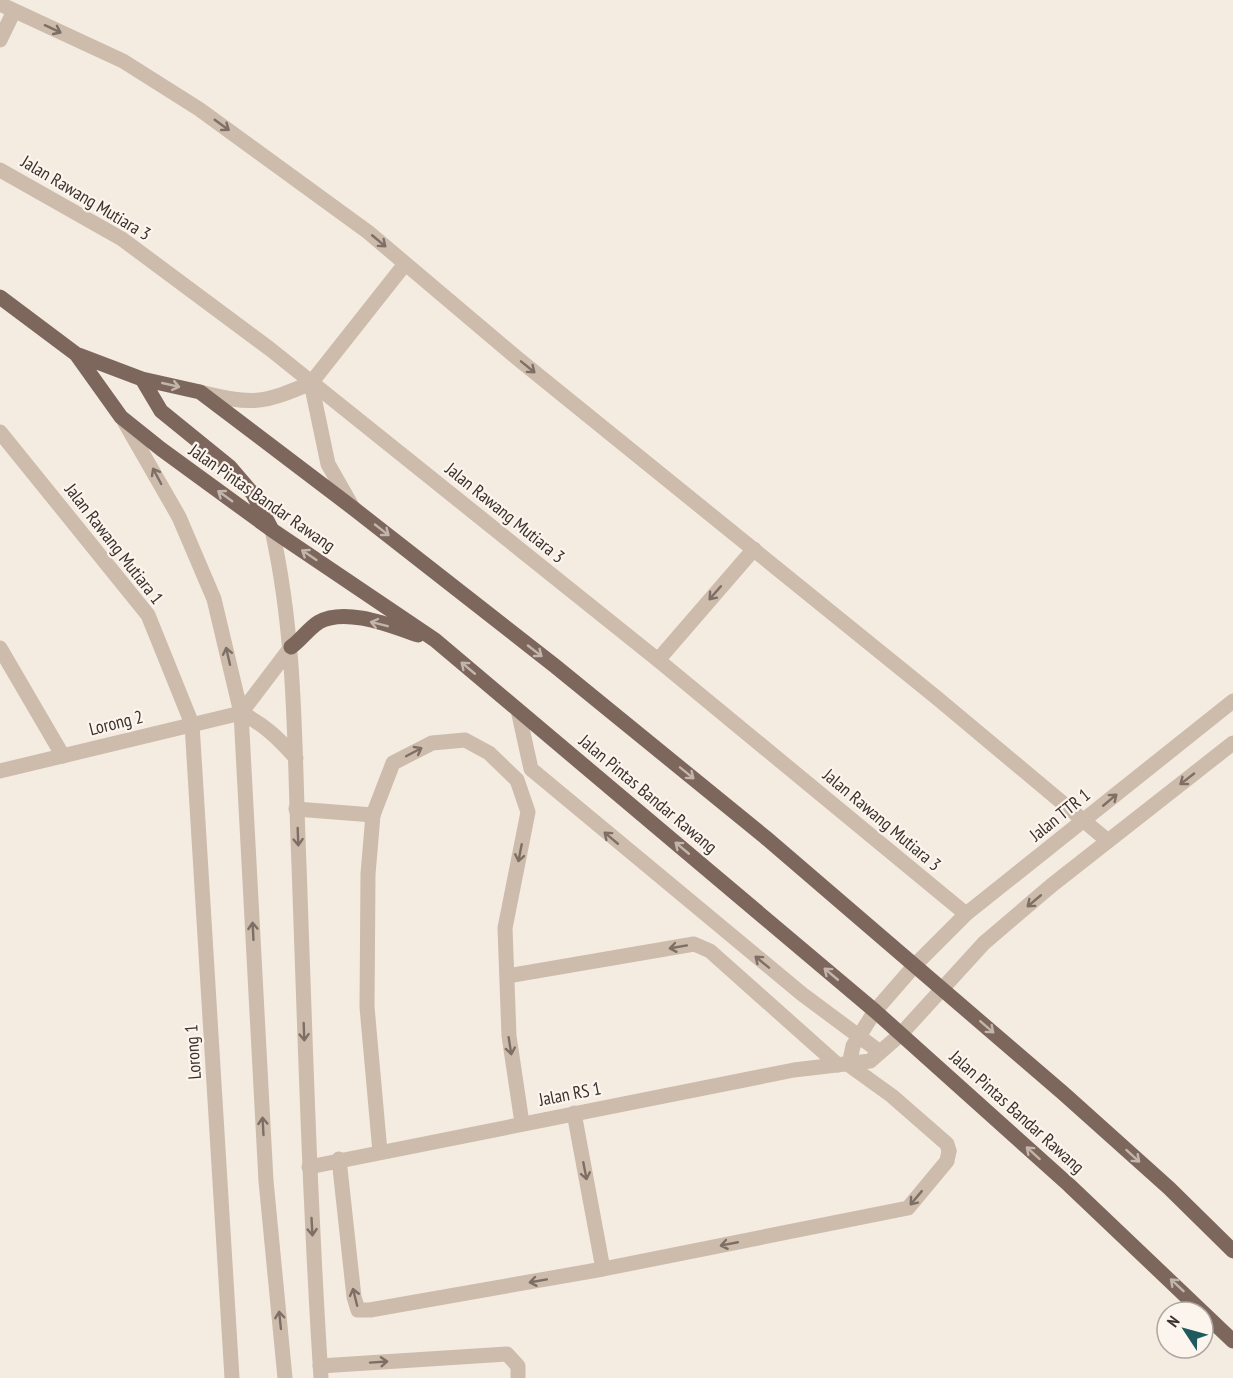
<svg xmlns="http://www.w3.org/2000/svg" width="1233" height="1378" font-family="'PT Sans Narrow',sans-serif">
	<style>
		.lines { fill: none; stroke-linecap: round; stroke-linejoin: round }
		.service { stroke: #cdbbac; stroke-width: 15 }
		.minor { stroke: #cdbbac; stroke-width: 15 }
		.tertiary { stroke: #cdbbac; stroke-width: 15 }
		.primary { stroke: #7d675c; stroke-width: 15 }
		.oneway { stroke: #7d6f65 }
		.oneway2 { stroke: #c2b5ac }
		.labels { text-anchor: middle; stroke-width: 4.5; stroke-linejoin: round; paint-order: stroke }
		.street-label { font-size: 18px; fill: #3b302b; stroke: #fbf5ee }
	</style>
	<rect width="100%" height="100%" fill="#f4ebe1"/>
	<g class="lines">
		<!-- service -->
		<path class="service" d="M0 4 123 61 199 109 368 232 517 358 937 698 1108 841
			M0 40 14 11
			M311 383 405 264
			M0 648 63 756
			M658 660 754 549
			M518 710 531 769 802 994 880 1052
			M373 815 393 763 432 743 465 740 489 753 517 780 528 812 505 928 509 1036 522 1123
			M507 976 694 944 710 951 838 1065
			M574 1113 603 1269
			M339 1159 354 1297 358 1310H370L603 1269 908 1208 947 1161 949 1151
			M320 1366 507 1354 518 1366V1378"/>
		<!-- minor -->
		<path class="minor" d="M0 170 122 239 270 349 658 660 966 914
			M311 383 328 464 353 508
			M200 392C252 405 262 404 311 383
			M0 432 148 615 192 724 232 1378
			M0 771 241 713
			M296 809 373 815 368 874 367 1007 380 1152
			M849 1065 853 1046 875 1011 915 965 966 914 1233 701
			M849 1065 892 1096 947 1144 949 1151
			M309 1167 794 1070 870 1061 901 1034 984 943 1052 885 1233 743"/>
		<!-- tertiary -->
		<path class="tertiary" d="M124 421 179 517 214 599 241 713 266 1181 285 1378
			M272 530C297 643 294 750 299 865 305 1036 310 1207 321 1378
			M241 713 291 647
			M241 713C264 724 279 739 296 758"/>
		<!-- primary -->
		<path class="primary" d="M0 297 76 354 142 379 200 392 353 508 555 666 765 837 1063 1093 1169 1188 1233 1251
			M76 354 121 417 161 449 272 530 435 640 875 1011 1069 1185 1233 1341
			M142 379 161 411 230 467 253 494 271 528
			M291 647C301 640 309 628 319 622 346 607 391 626 418 635"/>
	</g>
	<!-- one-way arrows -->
	<defs><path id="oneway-shaft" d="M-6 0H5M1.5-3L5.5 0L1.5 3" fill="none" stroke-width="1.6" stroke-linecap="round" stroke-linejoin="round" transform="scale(1.5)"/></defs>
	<g class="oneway">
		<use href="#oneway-shaft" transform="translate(53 29) rotate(25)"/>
		<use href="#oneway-shaft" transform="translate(222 125) rotate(36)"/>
		<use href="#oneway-shaft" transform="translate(379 241) rotate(40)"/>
		<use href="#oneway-shaft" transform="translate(528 367) rotate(39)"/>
		<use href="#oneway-shaft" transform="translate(157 476) rotate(-118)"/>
		<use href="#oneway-shaft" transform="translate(715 593) rotate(131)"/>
		<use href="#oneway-shaft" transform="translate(228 656) rotate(-103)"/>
		<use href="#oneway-shaft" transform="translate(414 752) rotate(-28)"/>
		<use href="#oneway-shaft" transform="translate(1187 779) rotate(142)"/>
		<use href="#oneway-shaft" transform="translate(1110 800) rotate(-40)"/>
		<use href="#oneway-shaft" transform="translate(298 837) rotate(88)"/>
		<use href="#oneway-shaft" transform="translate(611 838) rotate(-140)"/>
		<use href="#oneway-shaft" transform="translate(520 853) rotate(101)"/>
		<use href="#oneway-shaft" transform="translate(1034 901) rotate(140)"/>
		<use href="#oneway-shaft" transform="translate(253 931) rotate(-93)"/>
		<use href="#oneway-shaft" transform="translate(678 947) rotate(170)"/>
		<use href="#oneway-shaft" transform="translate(762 962) rotate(-141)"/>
		<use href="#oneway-shaft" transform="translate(304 1032) rotate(88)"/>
		<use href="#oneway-shaft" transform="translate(510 1046) rotate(81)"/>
		<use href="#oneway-shaft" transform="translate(263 1126) rotate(-93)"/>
		<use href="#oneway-shaft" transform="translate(585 1171) rotate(79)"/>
		<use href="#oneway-shaft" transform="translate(916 1198) rotate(130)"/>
		<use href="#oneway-shaft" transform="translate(312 1227) rotate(87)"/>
		<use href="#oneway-shaft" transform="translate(729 1244) rotate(169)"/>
		<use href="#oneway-shaft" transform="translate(538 1281) rotate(170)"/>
		<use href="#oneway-shaft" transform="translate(355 1297) rotate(-104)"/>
		<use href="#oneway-shaft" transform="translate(280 1320) rotate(-96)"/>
		<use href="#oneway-shaft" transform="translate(379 1362) rotate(-4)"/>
	</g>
	<g class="oneway2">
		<use href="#oneway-shaft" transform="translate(171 385) rotate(13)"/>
		<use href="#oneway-shaft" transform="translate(225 496) rotate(-144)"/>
		<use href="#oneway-shaft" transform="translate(382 530) rotate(38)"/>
		<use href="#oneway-shaft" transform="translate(309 555) rotate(-146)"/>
		<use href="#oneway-shaft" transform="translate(379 624) rotate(-166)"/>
		<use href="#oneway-shaft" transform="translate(535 651) rotate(38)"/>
		<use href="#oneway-shaft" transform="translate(468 668) rotate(-140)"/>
		<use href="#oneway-shaft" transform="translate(687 773) rotate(39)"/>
		<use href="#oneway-shaft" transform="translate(682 848) rotate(-140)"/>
		<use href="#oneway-shaft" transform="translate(831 974) rotate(-140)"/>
		<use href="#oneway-shaft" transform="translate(987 1027) rotate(41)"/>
		<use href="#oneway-shaft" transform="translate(1033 1153) rotate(-138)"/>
		<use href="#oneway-shaft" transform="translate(1133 1156) rotate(42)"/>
		<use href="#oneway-shaft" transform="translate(1177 1285) rotate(-137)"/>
	</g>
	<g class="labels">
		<!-- street labels -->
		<g class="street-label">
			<text transform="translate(86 198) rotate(31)" y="6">Jalan Rawang Mutiara 3</text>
			<text transform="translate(262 498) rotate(35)" y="6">Jalan Pintas Bandar Rawang</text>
			<text transform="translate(505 513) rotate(39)" y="6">Jalan Rawang Mutiara 3</text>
			<text transform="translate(114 544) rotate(52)" y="6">Jalan Rawang Mutiara 1</text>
			<text transform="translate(116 723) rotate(-14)" y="6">Lorong 2</text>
			<text transform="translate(648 794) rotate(40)" y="6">Jalan Pintas Bandar Rawang</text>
			<text transform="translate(1060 815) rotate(-39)" y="6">Jalan TTR 1</text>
			<text transform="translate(882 820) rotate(40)" y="6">Jalan Rawang Mutiara 3</text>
			<text transform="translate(193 1052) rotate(-94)" y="6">Lorong 1</text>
			<text transform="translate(570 1094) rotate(-11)" y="6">Jalan RS 1</text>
			<text transform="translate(1017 1112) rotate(42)" y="6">Jalan Pintas Bandar Rawang</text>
		</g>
	</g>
	<!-- north arrow -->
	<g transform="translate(1185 1330) rotate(306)"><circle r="28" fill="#fbf5ee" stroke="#aea6a0" stroke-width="1.5"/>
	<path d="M0-4.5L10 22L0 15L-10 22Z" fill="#1f5a5e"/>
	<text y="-9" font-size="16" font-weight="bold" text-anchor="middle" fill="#3b302b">N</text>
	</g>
</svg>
